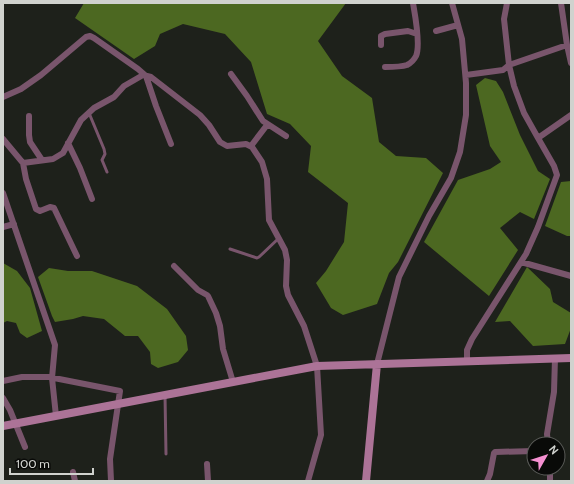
<svg xmlns="http://www.w3.org/2000/svg" width="574" height="484" font-family="Cabin,sans-serif">
	<style>
		.water { fill: #4c6821 }
		.lines { fill: none; stroke-linecap: round; stroke-linejoin: round }
		.lane { stroke: #79556c; stroke-width: 3 }
		.street { stroke: #79556c; stroke-width: 6 }
		.secondary { stroke: #ac7397; stroke-width: 8 }
	</style>
	<rect width="100%" height="100%" fill="#1e211b"/>
	<!-- water -->
	<path class="water" d="M84 3H346L318 41 342 76 372 98 379 142 396 156 426 158 443 173 398 262 389 273 377 304 343 315 331 308 316 283 326 271 344 242 348 203 308 172 311 146 290 124 267 114 251 62 225 34 183 24 160 34 155 46 134 59 75 18Z
		M485 78 496 81 503 92 520 135 538 171 550 179 534 219 520 212 500 228 518 250 489 296 424 242 458 180 490 169 501 162 490 146 476 85Z
		M571 181V236H567L545 226 561 182Z
		M3 263 17 271 30 288 42 331 27 338 20 333 16 323 7 321 3 323Z
		M527 267 550 289 553 302 571 313V328L565 344 533 346 510 321 495 322Z
		M49 268 68 271H92L137 286 167 309 186 336 188 350 178 362 158 368 151 364 150 352 138 336H125L104 319 83 316 73 319 55 322 52 316 38 277Z"/>
	<g class="lines">
		<!-- lane -->
		<path class="lane" d="M89 113 104 149 105 154 102 160 107 172
			M230 249 257 258 259 257 279 238
			M165 395 166 454"/>
		<!-- street -->
		<path class="street" d="M507 3 504 19 509 65 514 86 524 113 538 138
			M561 3 567 45 571 63
			M436 31 458 25
			M381 45V36L385 34 408 31 417 34
			M385 67C392 67 401 67 407 65 411 63 414 60 416 56 421 45 415 15 413 3
			M231 74 247 96 263 121 286 136
			M466 75 503 70 509 65 567 45
			M3 97 21 89 41 75 86 37 90 36 94 38 138 69 146 76 156 106 171 144
			M29 116V135L30 142 42 160
			M3 139 23 163 53 159 63 153 81 120 94 108 114 97 124 86 143 75 151 77 200 115 209 125 220 142 227 146 246 144 252 147 262 162 267 179 269 220 285 250 287 260 286 286 288 295 304 326 317 366 321 435 308 481
			M68 143 80 168 92 199
			M251 146 267 125
			M23 163 26 179 36 209 40 211 50 207 54 208 77 256
			M3 193 55 345 52 378 56 416
			M3 227 14 224
			M521 262 571 276
			M174 266 198 290 207 295 208 296 216 313 220 326 223 349 233 382
			M467 361V350L472 339 526 254 538 227 557 175 554 166 538 138 571 115
			M377 364 399 277 429 216 451 178 460 152 466 115V83L462 39 452 3
			M3 381 22 377H49L120 391 110 459 111 481
			M3 398 10 410 25 447
			M548 444 547 434 554 392 555 358
			M207 464 208 481
			M550 468V481
			M73 472 75 481
			M487 481 490 474 494 453 495 452 534 451"/>
		<!-- secondary -->
		<path class="secondary" d="M3 426 317 366 571 358
			M366 481 377 364"/>
	</g>
	<!-- border -->
	<rect width="574" height="484" fill="none" stroke="#d0d2ce" stroke-width="8"/>
	<!-- north arrow -->
	<g transform="translate(546 456) rotate(51)"><circle r="19" fill="#090a08" stroke="#595a57"/>
	<path d="M0-3L7 15L0 10L-7 15Z" fill="#f590d1"/>
	<text y="-6" font-size="11" font-weight="bold" text-anchor="middle" fill="#d0d2ce">N</text>
	</g>
	<!-- scale -->
	<path d="M10 468v6h83v-6" fill="none" stroke="#d0d2ce" stroke-width="2"/>
	<text x="16" y="468" font-size="12" fill="#d0d2ce" stroke="#090a08" stroke-width="3" paint-order="stroke">100 m</text>
</svg>
